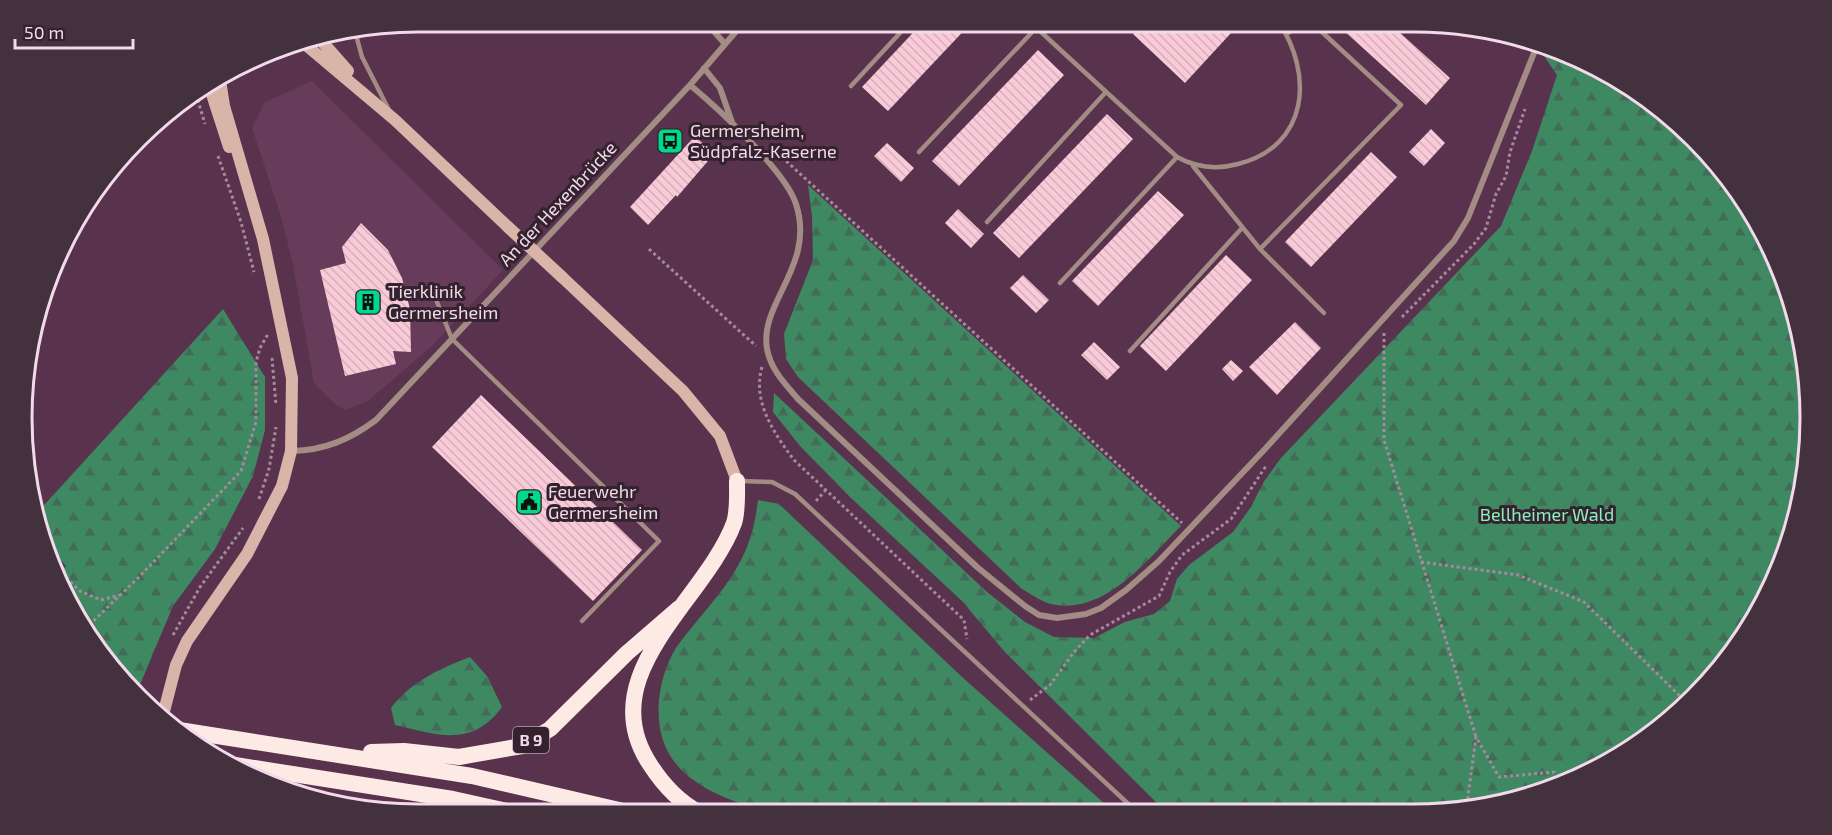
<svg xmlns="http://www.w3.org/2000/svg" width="1832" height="835" font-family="'Exo 2',sans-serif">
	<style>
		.built { fill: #673b5a }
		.forest { fill: url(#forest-firs) }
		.building { fill: url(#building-back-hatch) }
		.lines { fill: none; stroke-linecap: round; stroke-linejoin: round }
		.path { stroke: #a7899e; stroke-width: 3; stroke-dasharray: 3 3; stroke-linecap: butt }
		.service { stroke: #a38c84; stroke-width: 4.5 }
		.minor { stroke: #a38c84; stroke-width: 6 }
		.secondary { stroke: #d9b5a9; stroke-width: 12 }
		.trunk { stroke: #feeae4; stroke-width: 16 }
		.secondary-bridge { stroke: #d9b5a9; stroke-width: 12 }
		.labels { text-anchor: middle; stroke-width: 6; stroke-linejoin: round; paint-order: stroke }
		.shield { fill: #34222e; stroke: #b9a3b2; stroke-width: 1.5 }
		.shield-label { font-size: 16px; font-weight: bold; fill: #f2daea }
		.poi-label { font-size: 18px; fill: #f2daea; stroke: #34222e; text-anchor: start }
		.street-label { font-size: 18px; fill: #f2daea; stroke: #34222e }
		.park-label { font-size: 18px; fill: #8af1ba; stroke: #34222e }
		.rim { fill: none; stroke: #f2daea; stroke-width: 3 }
	</style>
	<defs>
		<pattern id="forest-firs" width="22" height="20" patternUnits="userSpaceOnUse" patternTransform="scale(1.5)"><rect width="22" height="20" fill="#3e8862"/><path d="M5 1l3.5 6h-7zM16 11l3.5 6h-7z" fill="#426c57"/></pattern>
		<pattern id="building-back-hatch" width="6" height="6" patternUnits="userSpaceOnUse" patternTransform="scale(1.5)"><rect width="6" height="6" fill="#f9cbd8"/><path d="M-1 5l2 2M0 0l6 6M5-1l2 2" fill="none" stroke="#d6afbb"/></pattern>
	</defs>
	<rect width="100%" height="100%" fill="#59334e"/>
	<!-- built -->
	<path class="built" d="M312 81 503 270 432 346 368 401 346 410 335 404 314 383 293 265 281 216 252 128 265 102Z"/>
	<!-- forest -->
	<path class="forest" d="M1534 41 1566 51 1635 88 1695 137 1744 197 1781 265 1803 340 1811 417 1803 495 1781 569 1729 659 1656 732 1567 784 1467 811 1166 812 1004 651 962 601 850 497 800 446 773 412 774 393 987 592 1025 622 1054 637 1094 638 1125 622 1154 614 1170 601 1177 579 1189 565 1233 532 1251 507 1263 483 1281 458 1501 226 1532 151 1557 75Z
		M808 185 1181 526C1148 559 1105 616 1051 604 1042 602 1031 594 1022 589L798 377 786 359 784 334 813 260 812 216Z
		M223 309 265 377V430L253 476 215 549 173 606 139 687 129 683 74 615 58 574 66 566 47 545 36 514Z
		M758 500 779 504 961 676 1114 812 767 813C709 793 653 774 659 700 661 680 668 657 681 641 720 591 751 566 758 500Z
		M470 657 487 676 502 707C472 748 437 735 395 725L391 708C412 681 439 669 470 657Z"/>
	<!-- building -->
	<path class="building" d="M924 21H973L888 111 862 87Z
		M1146 21H1219L1231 33 1185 83 1133 34Z
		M1333 21H1387L1450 78 1426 105Z
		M1038 50 1064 75 959 186 932 161Z
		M1107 114 1133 139 1019 258 993 233Z
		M1431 129 1445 143 1424 166 1409 152Z
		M695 136 714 154 677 197 676 195 648 225 630 207Z
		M887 143 914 168 901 182 874 156Z
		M1371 152 1397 177 1311 267 1285 242Z
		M1158 191 1184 215 1098 306 1072 281Z
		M958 209 984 234 971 248 945 223Z
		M361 223 388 250 402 278 410 309 411 352 393 351 396 364 345 376 320 270 346 263 342 247Z
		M1226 255 1252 280 1166 371 1140 346Z
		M1023 275 1049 300 1036 313 1010 288Z
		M1295 322 1321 348 1277 395 1249 367Z
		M1094 342 1120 367 1107 380 1081 355Z
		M1231 360 1243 371 1233 381 1222 369Z
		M481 395 642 550 593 601 432 447Z"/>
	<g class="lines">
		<!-- path -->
		<path class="path" d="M196 94 205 124
			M773 149 1182 523
			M218 156 241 222 254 272
			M649 249 756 346
			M1402 317 1474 244 1486 228 1496 194 1506 176 1510 152 1525 109
			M1384 333V440L1476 737
			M272 358 276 405
			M762 367C752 402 774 433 794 460L964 620 967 639
			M259 499 269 469 276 427
			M816 501 825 491
			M1421 562 1518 575 1584 602 1686 702
			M57 570 80 591 101 600 120 595
			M85 629 139 577 241 471 256 422V362L260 348 268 334
			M173 635 200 587 243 528
			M1030 700 1050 685 1074 652 1090 635 1159 596 1170 572 1182 555 1231 519 1266 466
			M1466 811 1476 737 1499 777 1554 772 1560 785"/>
		<!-- service -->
		<path class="service" d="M1029 21 1177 157C1197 168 1216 170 1238 164 1309 146 1314 74 1278 21
			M355 31 362 57 389 110
			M1287 34 1304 21
			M851 86 911 21
			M919 152 1036 28
			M1193 166 1260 249 1324 313
			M987 222 1105 93
			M1260 249 1401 105 1310 21
			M1060 283 1177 157
			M437 302 452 339 659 541 582 621
			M1130 351 1242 228
			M740 481 772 482 795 494 1137 812"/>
		<!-- minor -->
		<path class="minor" d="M705 21 725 44
			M704 68 720 88 733 125
			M690 85C718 108 786 172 796 204 816 266 759 302 767 349 771 370 785 384 798 399L977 567 1025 606 1039 615 1057 618 1086 614 1101 608 1126 590 1159 561 1265 449 1454 241 1468 218 1538 43
			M292 451C325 450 349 440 376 420L690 85 745 21"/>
		<!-- secondary -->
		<path class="secondary" d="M318 37 348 71
			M300 40 395 120 508 227
			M208 82 229 147
			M562 277 683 391 720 436 737 481
			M162 719 176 665 187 641 247 554 282 486 291 451 292 378 263 239 224 106 219 74"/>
		<!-- trunk -->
		<path class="trunk" d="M179 730 472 776 632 813
			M371 752 404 751 459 757 522 746 550 729 627 653 679 608
			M235 765 453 799 521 814
			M700 813C679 802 664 786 651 766 589 675 705 601 734 523 738 511 737 494 737 481"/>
		<!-- secondary-bridge -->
		<path class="secondary-bridge" d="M508 227 562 277"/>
	</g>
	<!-- icons -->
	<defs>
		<g id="bus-square" transform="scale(1.35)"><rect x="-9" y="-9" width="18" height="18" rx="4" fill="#00d98c" stroke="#34222e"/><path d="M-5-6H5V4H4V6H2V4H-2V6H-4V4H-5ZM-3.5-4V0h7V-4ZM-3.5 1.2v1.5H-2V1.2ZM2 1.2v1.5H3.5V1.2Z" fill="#111"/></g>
		<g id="building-square" transform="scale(1.35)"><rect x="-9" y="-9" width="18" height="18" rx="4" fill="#00d98c" stroke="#34222e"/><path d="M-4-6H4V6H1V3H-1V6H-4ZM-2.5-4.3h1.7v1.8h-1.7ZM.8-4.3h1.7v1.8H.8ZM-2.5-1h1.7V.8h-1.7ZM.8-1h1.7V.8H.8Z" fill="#111"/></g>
		<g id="civic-square" transform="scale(1.35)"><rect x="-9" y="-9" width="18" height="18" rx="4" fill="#00d98c" stroke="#34222e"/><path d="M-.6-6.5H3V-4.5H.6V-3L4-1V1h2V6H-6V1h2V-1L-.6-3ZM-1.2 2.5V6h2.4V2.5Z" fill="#111"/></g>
	</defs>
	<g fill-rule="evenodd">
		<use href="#bus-square" x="670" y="141"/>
		<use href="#building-square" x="368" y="302"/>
		<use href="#civic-square" x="529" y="502"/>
	</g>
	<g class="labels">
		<!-- shield labels -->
		<rect class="shield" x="513" y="727" width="36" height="26" rx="4.5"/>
		<g class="shield-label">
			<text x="531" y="746">B 9</text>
		</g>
		<!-- poi labels -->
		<g class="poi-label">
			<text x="690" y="137">Germersheim,<tspan x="690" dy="21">Südpfalz-Kaserne</tspan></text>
			<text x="388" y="298">Tierklinik<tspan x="388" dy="21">Germersheim</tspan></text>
			<text x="548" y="498">Feuerwehr<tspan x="548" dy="21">Germersheim</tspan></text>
		</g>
		<!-- street labels -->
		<g class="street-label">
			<text transform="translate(558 204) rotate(-47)" y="6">An der Hexenbrücke</text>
		</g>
		<!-- park labels -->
		<g class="park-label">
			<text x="1547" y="521">Bellheimer Wald</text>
		</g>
	</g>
	<!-- crop -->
	<path d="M0 0H1832V835H0ZM418 32H1414A386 386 0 0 1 1800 418V418A386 386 0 0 1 1414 804H418A386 386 0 0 1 32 418V418A386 386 0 0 1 418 32Z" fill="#43313d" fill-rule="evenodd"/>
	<path class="rim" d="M418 32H1414A386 386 0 0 1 1800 418V418A386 386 0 0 1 1414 804H418A386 386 0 0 1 32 418V418A386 386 0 0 1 418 32Z"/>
	<!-- scale -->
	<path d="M15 39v9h118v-9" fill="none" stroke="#f2daea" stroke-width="3"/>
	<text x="24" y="39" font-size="18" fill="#f2daea" stroke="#34222e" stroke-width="4.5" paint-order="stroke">50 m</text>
</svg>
